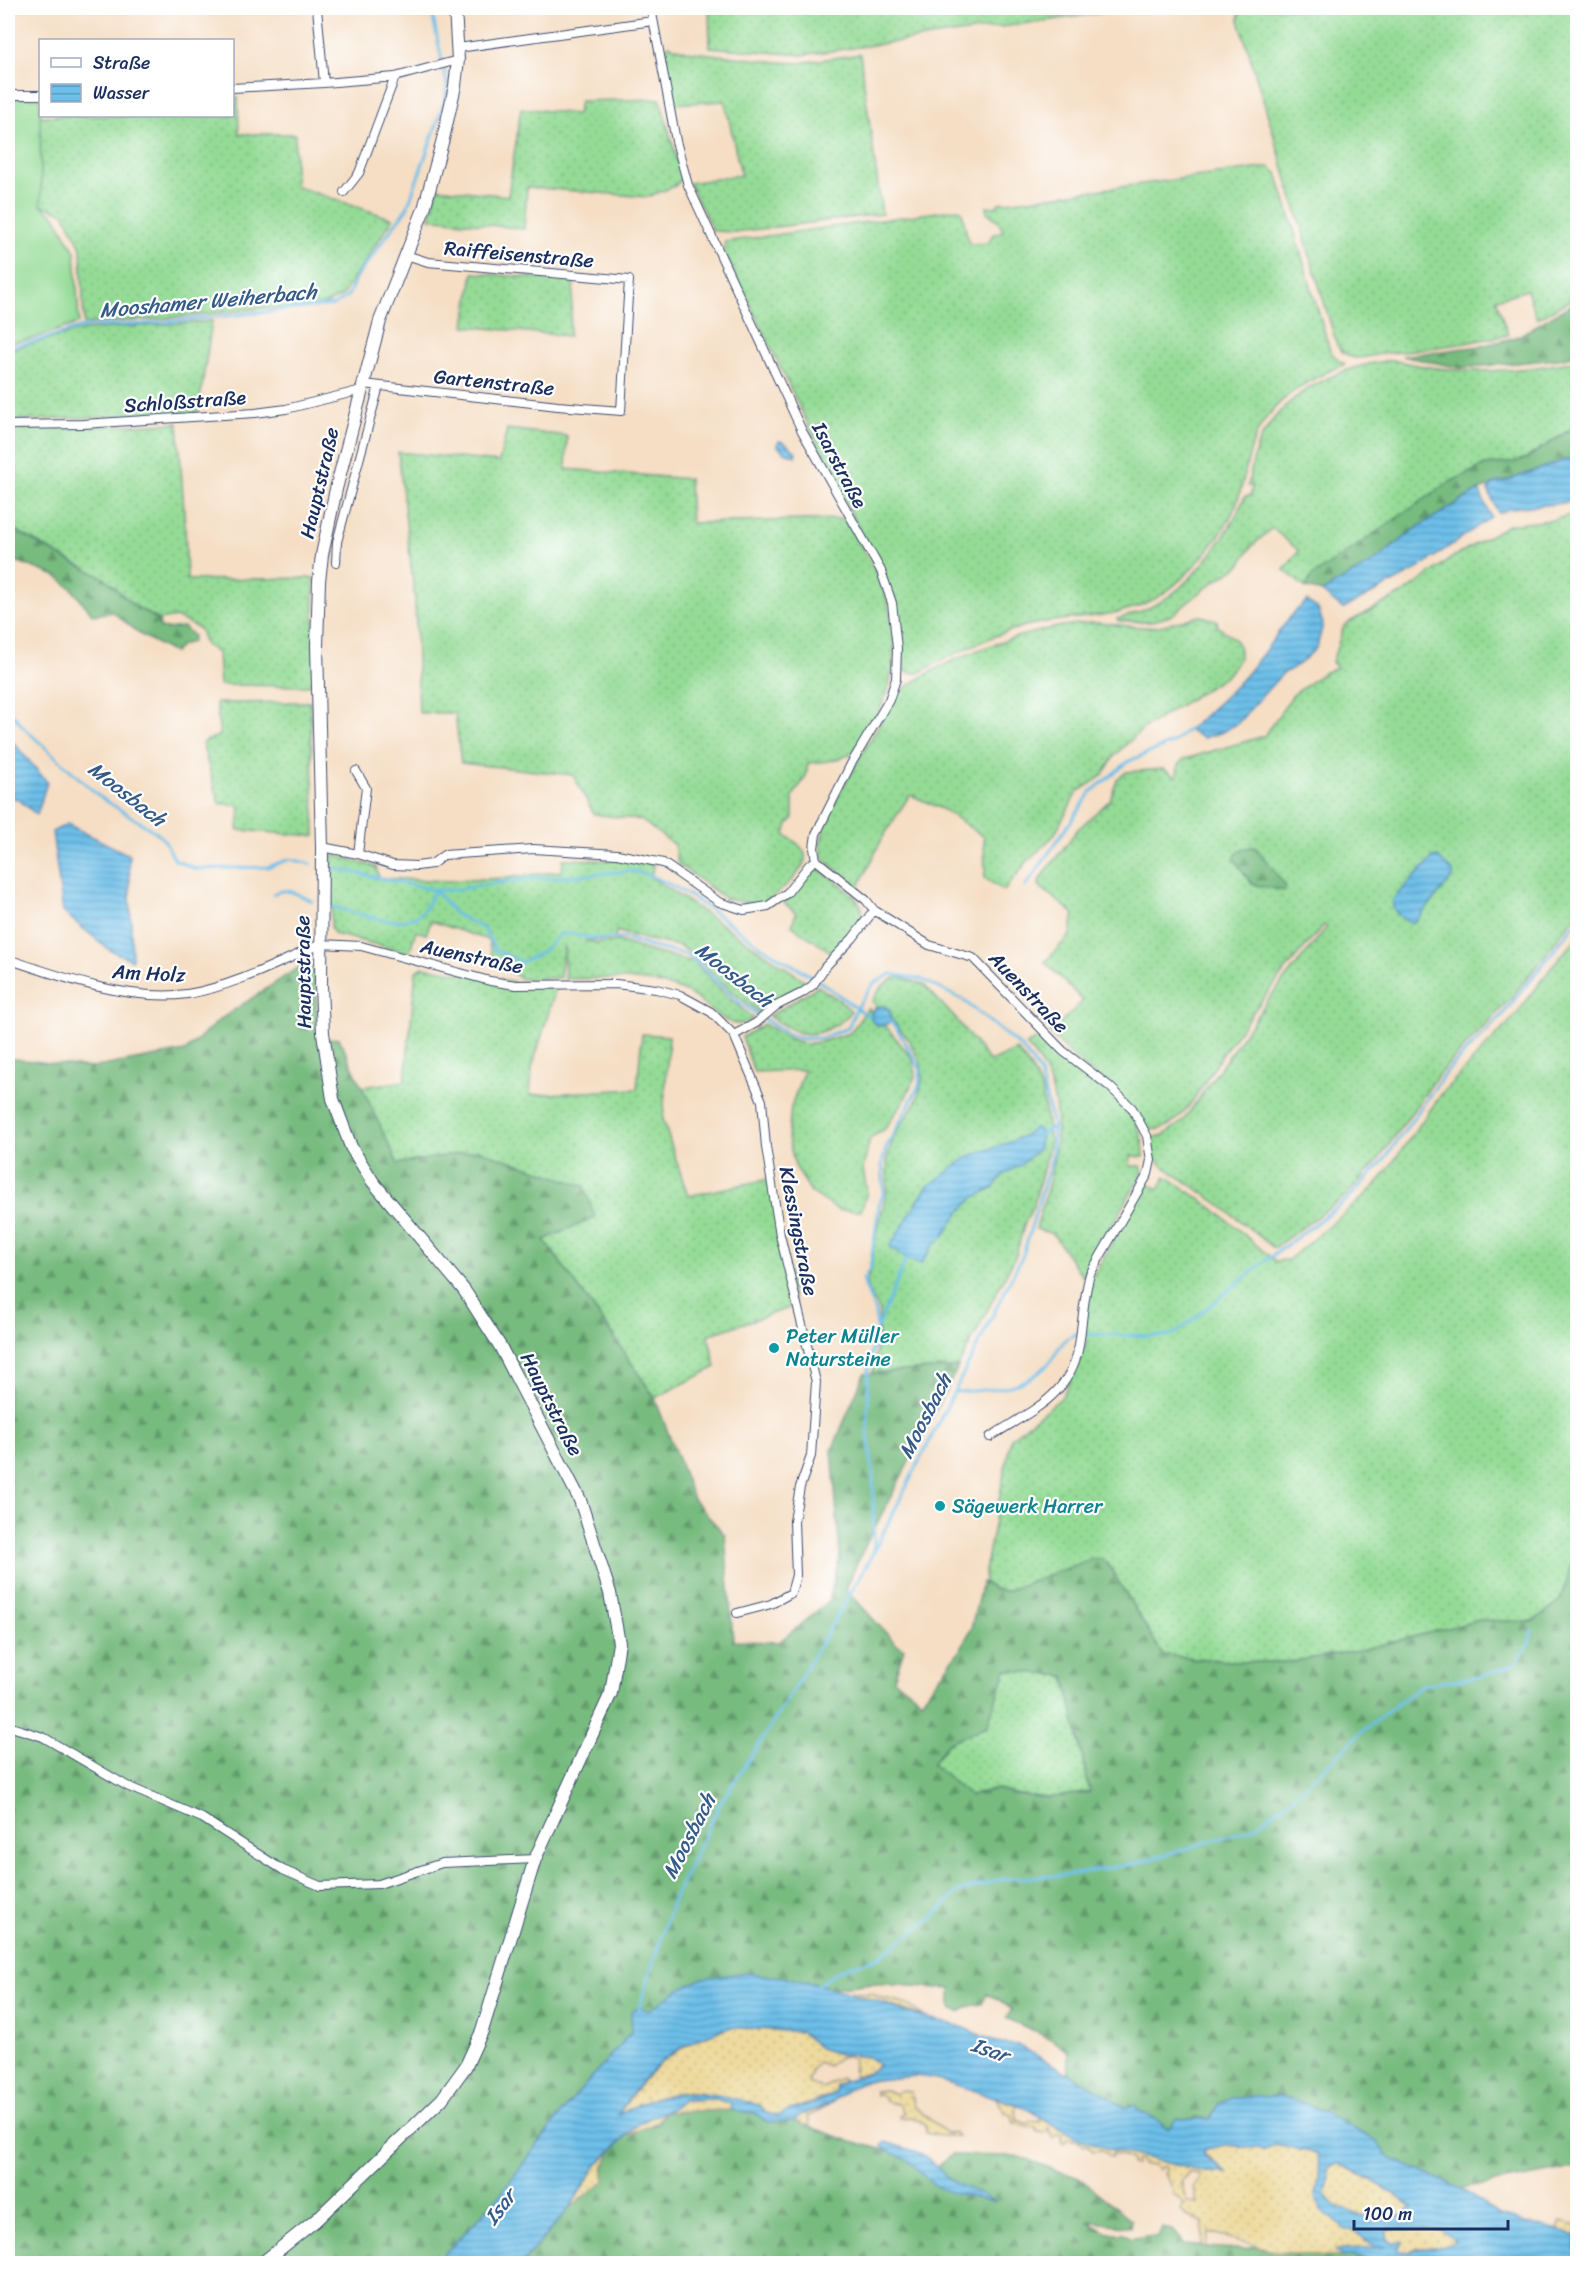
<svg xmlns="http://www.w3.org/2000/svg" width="1585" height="2271" font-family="Sriracha,sans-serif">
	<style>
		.grass { fill: url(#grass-dots); stroke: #58857a; stroke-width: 1.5 }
		.forest { fill: url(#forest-firs); stroke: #49756e; stroke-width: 1.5; fill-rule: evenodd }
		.sand { fill: url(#sand-dots); stroke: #84847e; stroke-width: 1.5; fill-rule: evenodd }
		.pitch { fill: #94db96; stroke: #58857a; stroke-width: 1.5 }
		.water { fill: url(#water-rules); stroke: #4477a4; stroke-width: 1.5; fill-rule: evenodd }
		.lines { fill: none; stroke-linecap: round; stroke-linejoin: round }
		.stream { stroke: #6dbfe9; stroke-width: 3 }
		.street-casing { stroke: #3c496d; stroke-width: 10 }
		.secondary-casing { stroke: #3c496d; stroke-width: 14 }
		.street { stroke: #fff; stroke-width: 8 }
		.secondary { stroke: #fff; stroke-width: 12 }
		.culture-dot { fill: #0f9aa8; stroke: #fff; stroke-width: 2 }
		.labels { text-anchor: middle; stroke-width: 4.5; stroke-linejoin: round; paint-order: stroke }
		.street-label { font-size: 20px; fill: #1b2f5e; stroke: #fff }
		.culture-label { font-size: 20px; fill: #0d838f; stroke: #fff; text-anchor: start }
		.water-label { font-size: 21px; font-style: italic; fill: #345a88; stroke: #fff }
	</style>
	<defs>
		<pattern id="grass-dots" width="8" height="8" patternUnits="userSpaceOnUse" patternTransform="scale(1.5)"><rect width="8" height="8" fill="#94db96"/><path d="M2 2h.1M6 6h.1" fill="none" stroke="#7fbc84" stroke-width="1.8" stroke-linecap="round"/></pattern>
		<pattern id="forest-firs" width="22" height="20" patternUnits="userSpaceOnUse" patternTransform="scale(1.5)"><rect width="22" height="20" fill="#77bb7f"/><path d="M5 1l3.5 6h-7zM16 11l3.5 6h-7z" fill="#61986b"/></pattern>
		<pattern id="sand-dots" width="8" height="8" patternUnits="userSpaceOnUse" patternTransform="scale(1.5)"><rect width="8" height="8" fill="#eeda9e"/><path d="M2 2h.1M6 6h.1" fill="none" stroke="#ccbb8a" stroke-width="1.8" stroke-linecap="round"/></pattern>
		<pattern id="water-rules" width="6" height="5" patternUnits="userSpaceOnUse" patternTransform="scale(1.5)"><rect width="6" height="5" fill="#6dbfe9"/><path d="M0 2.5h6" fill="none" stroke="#599cc0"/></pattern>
	</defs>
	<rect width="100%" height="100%" fill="#fff"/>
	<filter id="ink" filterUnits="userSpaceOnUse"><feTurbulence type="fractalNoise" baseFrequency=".0167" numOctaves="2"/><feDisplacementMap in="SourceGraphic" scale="12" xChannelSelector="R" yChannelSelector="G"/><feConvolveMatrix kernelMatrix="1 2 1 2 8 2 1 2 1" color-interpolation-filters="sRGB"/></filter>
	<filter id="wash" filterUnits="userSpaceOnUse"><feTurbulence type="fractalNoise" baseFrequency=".008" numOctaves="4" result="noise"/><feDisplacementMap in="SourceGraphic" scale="24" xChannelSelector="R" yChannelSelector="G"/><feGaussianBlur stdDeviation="1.35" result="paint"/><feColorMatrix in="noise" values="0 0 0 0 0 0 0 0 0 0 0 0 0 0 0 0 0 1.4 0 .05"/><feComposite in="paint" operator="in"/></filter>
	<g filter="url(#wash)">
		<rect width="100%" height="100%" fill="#f5dec4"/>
		<!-- grass -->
		<path class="grass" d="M709 8H1137L802 55 710 47Z
			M1239 8H1577V296L1537 319 1527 290 1496 299 1508 335 1460 344 1391 353C1369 352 1353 369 1337 345L1239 20Z
			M669 45 685 51 778 62 799 63 860 54 882 214 734 232 713 231 689 183 741 175 725 101 673 104 665 49Z
			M233 98H238L239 134H295V186L393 219 342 296 326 304 300 308H264L160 319 84 324 81 247 64 213 41 205 40 109V116H232Z
			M660 99 682 178 675 186 647 197 527 187 524 229 430 218 438 188 508 196 521 108 577 114 580 101Z
			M1269 167 1277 173 1330 351 1339 361 1345 364C1313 378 1285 391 1264 421 1247 446 1247 474 1237 502 1226 533 1190 575 1163 594 1122 622 1068 614 1022 627 986 637 951 656 918 673 909 674 902 672 901 663L900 630 896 606 723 249 725 242 958 209 962 212 969 244 989 243 992 235 1003 231 998 221 987 212V206L996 207 999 203Z
			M473 273 574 281 569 336 465 326Z
			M212 321 198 413 8 421V350L83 330Z
			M1392 360C1460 376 1509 373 1577 361V425L1527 458 1514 462 1485 465 1311 577 1306 588 1284 570 1299 551 1272 528 1251 547 1240 565 1211 584 1172 615 1151 622 1119 621 1117 619C1135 614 1152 608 1168 597 1198 576 1232 530 1245 496H1251L1252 486H1248C1252 468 1254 448 1264 433 1290 389 1343 366 1392 360Z
			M178 423 185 525 187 580 314 578V682L307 686 220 685 218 653 205 645 200 629 176 617 159 620 133 605 106 579 64 558 8 526V430Z
			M507 429 567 436 566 469 689 479 691 523 844 519C855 537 868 555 877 574 894 610 900 658 886 695 879 714 867 731 857 748 844 762 825 761 808 763L806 776 793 796V819L788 824 785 835C793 840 803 846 805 855 808 870 773 898 762 905L726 899 678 864 674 845 641 820 594 814 573 775 461 763 455 713H419L415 601 398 452 499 462Z
			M1577 513V921L1573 919 1513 996 1439 1074 1378 1160 1347 1195 1274 1248 1219 1204 1164 1167 1153 1157 1151 1138 1164 1135 1183 1121 1268 1000 1327 927 1324 925C1288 965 1255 1008 1224 1052 1209 1074 1196 1101 1176 1120 1167 1128 1158 1131 1147 1129L1138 1114 1069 1053 1050 1033 1083 1001 1045 962 1070 935 1074 914 1039 886V881L1077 830 1110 800 1117 780 1126 772 1163 769 1177 777C1177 769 1177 764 1185 759L1264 736 1293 695 1323 673 1337 668 1332 662 1344 626 1351 621 1407 591 1453 557 1508 525 1552 520Z
			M1201 616 1217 620 1218 627C1245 643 1247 655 1225 677L1144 728 1115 755 1102 776 1077 792 1054 835 1025 864 1004 891 985 878 984 837 944 810 913 796H909L883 837 858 888 823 858 820 844 826 823 839 794 895 697C930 661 1042 623 1093 623 1113 623 1132 628 1152 627 1168 625 1185 619 1201 616Z
			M310 702 315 836 238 830 240 806 219 803 202 743 220 735 216 703Z
			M335 855 376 867 379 878 447 881 505 878 562 871 563 859 639 861 654 865 651 877 810 984C793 995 775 1000 759 1012L732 992 691 953 679 946 644 939 616 931 615 939 584 941 597 943 618 941 652 952 694 962 730 999 753 1018C730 1038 708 1002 686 992 648 976 606 978 565 979L564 944 560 978 521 979 493 960 488 940 431 921 426 934 416 931 409 953 335 934 331 928 332 856Z
			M816 869 821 871C833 880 866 899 862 915 859 926 841 944 834 954L792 926 796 913 783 902C794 892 803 876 816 869Z
			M1577 938 1578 1547 1560 1601 1532 1622 1480 1620 1360 1650 1289 1662H1238L1163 1655 1109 1566 1092 1559 1006 1591C997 1590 991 1589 984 1582V1576L1011 1438 1061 1398 1078 1365 1081 1350 1086 1346V1338L1082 1336 1092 1278 1146 1183 1159 1189 1166 1176 1213 1208 1275 1261 1288 1260 1360 1200 1378 1183 1443 1092 1516 1015 1553 965Z
			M423 967 556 988 532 1068 530 1095 637 1089 642 1034 669 1036 663 1120 688 1196 770 1179 795 1306 708 1335 716 1367 655 1398 608 1328 479 1150 398 1164 361 1087 405 1081 416 971Z
			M900 977 924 985 955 1018 990 1062 1017 1050 1033 1072 1042 1091 1050 1142 1034 1204 1024 1225 1016 1255 958 1367 873 1373 879 1331V1310L869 1292 867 1281 871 1268 876 1235 887 1191V1157L894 1136 917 1100 923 1078 921 1063 908 1039 890 1017V1013L886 1007 876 1006 872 1001C879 989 885 980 900 977Z
			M818 986 842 1002 851 1011C845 1021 840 1022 830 1028 804 1041 791 1030 769 1016Z
			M868 1008 872 1011 870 1016 878 1026 885 1025 912 1058 916 1074 905 1099 885 1129 870 1138 863 1169 867 1192 861 1211 838 1210 811 1192 795 1166 788 1138 791 1107 804 1070 754 1072 742 1037 764 1024 786 1037 804 1044 820 1042 850 1033Z
			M1043 1036C1078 1079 1143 1092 1144 1157L1131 1156 1130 1166H1141L1143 1172 1083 1277 1053 1234 1036 1229C1054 1167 1076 1097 1026 1045Z
			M1006 1670 1065 1676 1090 1792 1048 1798 1013 1794 996 1789 970 1796 932 1764 949 1742 987 1726Z"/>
		<!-- forest -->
		<path class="forest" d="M1577 301V355L1558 359 1461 368 1402 356 1482 346 1517 337Z
			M1577 425V456L1479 490 1418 527 1375 561 1322 592 1306 588 1311 577 1448 483 1485 465 1514 462 1527 458Z
			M8 526 64 558 106 579 133 605 159 620 160 628 166 629 184 627 193 636 192 642 181 645 174 653 141 635 113 612 93 615 71 588 56 576 8 558Z
			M1253 847 1257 849 1286 886 1284 891 1252 884 1234 859C1238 849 1243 848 1253 847Z
			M302 965 315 971 318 1040 339 1038 398 1164 478 1150 584 1186 595 1217 544 1240 608 1328 655 1398 693 1499 725 1535 733 1641 779 1642 829 1601 840 1556 832 1450 864 1374 958 1367 858 1560 846 1589 895 1643 904 1649 894 1679 922 1700 960 1650 971 1629 982 1582 996 1590 1006 1591 1092 1559H1102L1109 1566 1163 1655 1238 1662H1289L1360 1650 1480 1620 1532 1622 1560 1601 1577 1547V2168L1461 2189 1389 2158 1375 2140 1312 2106 1280 2096 1219 2104 1210 2119 1197 2117 1168 2129 1156 2119 1124 2108 1068 2073V2052L1049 2038 1006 2018 1012 2010 998 1999 987 1994 982 2004 970 2006 959 2012 951 2008V1989L872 1983 832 1988 788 1978 663 2001 649 2011 567 2106 496 2200 436 2263 8 2264V2007L11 1998 8 1993V1058L91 1068 185 1051 219 1020ZM1006 1670 1065 1676 1090 1792 1048 1798 1013 1794 996 1789 970 1796 932 1764 949 1742 987 1726Z
			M729 2110 755 2113 767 2122 794 2121 852 2142 897 2153 915 2165 930 2182 992 2201 947 2179 937 2166 952 2155 1016 2156 1079 2178 1132 2220 1131 2227 1088 2221 1107 2233H1124L1131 2239 1145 2236 1158 2237 1162 2228 1172 2230 1185 2245 1245 2250 1255 2246 1278 2252 1352 2256 1386 2263 522 2264 570 2207 604 2181 603 2168 612 2151 625 2137 637 2130 657 2124 665 2112Z"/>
		<!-- sand -->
		<path class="sand" d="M852 1991 859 1993H872L879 1997 905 2003 924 2016 849 1993Z
			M732 2027 800 2032 820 2048 839 2054 869 2057 878 2064 873 2070 854 2077 853 2060 847 2056 839 2057 828 2066 818 2062 812 2070 808 2083 823 2088 841 2078 845 2080 836 2086V2092C817 2103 797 2106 778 2116 751 2110 724 2096 697 2092 674 2088 637 2105 617 2116 652 2066 672 2045 732 2027Z
			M885 2090 895 2094 899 2091 911 2092 913 2105 946 2133 953 2132 957 2136C946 2137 936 2136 926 2133L925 2124 912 2117 900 2118 899 2116 904 2113 898 2104 887 2102 881 2095H875V2091Z
			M996 2098 1018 2105 1016 2108 1017 2120 1026 2124 1031 2121 1040 2122V2116L1049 2123 1176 2164 1205 2172H1226L1203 2153 1206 2149 1226 2145 1264 2149 1276 2144 1319 2154V2179L1316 2195 1353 2230 1373 2245 1388 2248 1343 2249 1336 2251 1342 2257 1278 2252 1209 2232 1206 2247 1202 2246 1203 2222 1187 2216 1180 2210 1184 2204 1180 2199 1173 2195 1172 2186 1164 2174 1166 2170 1165 2167H1161L1159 2170 1153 2165H1141L1140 2160H1136L1135 2165 1131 2164V2159L1113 2153 1111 2157 1102 2150 1093 2151 1088 2144 1083 2145 1080 2141 1068 2139 1064 2144 1062 2142V2134H1059L1053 2138 1049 2128 1045 2133 1038 2132 1035 2126 1025 2127 1014 2123 1012 2115 1005 2112ZM1189 2172 1199 2174 1200 2180 1194 2186 1197 2204 1188 2202 1181 2181Z
			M715 2099 731 2103 732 2110 665 2112C652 2130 643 2126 625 2137L639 2123 673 2108 683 2100Z
			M830 2104 807 2117 810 2122 808 2126 794 2121 800 2115Z
			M612 2151 603 2168 605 2181 570 2207 596 2166Z
			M1337 2163 1370 2179 1413 2207 1399 2216 1384 2221 1361 2216 1334 2205 1324 2195 1329 2181 1327 2168Z
			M1561 2222 1577 2226V2236L1557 2231Z
			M1388 2229H1441L1455 2241 1444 2248 1417 2247 1409 2252 1398 2250 1403 2243H1392L1387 2240Z"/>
		<!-- pitch -->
		<path class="pitch" d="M8 98H40L41 205 55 216 75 252 79 323 32 339 8 343Z"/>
		<!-- water -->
		<path class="water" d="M779 441 784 442 796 452 795 456 785 452 777 445Z
			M1577 456V500C1552 508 1522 502 1498 513L1488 490 1494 483 1506 481Z
			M1479 490 1491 517 1413 572 1343 609 1322 592 1375 561 1418 527Z
			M1307 601 1318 609 1323 624 1317 647 1301 663 1281 675 1237 724 1220 733 1203 738 1188 730C1213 709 1237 687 1257 661 1275 640 1285 618 1307 601Z
			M8 736 47 782 37 815 19 800 8 795Z
			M67 824 129 855 132 960 110 950 63 912 52 832Z
			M1438 857 1453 872V877L1416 921 1410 923C1401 918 1389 909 1394 898L1433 858Z
			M871 1016a10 10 0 1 1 20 0a10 10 0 1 1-20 0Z
			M1034 1128 1038 1129 1041 1135 1038 1149 1021 1165 1004 1174 993 1188 975 1197 959 1213 942 1238 933 1246 921 1264 906 1259 890 1246 926 1188 969 1156 1005 1144 1024 1136Z
			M746 1973 788 1978 832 1988 881 2002 908 2013 959 2026 1001 2044 1018 2045 1101 2092 1124 2108 1135 2105 1140 2112 1156 2119 1168 2129 1176 2119H1210L1219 2104 1231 2098 1280 2096 1312 2106 1375 2140 1389 2158 1461 2189 1499 2215 1577 2236V2263L1386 2264 1352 2256 1342 2257 1335 2251 1343 2249 1384 2247 1373 2245 1353 2230H1346L1321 2210 1316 2195 1319 2179 1318 2154 1276 2144 1264 2149 1226 2145 1206 2149 1203 2153 1210 2161 1227 2173 1205 2172 1112 2150 1075 2137 1022 2106 937 2079 916 2076 866 2081 847 2090 830 2104 800 2115 794 2121 767 2122 755 2113 732 2110 731 2103 715 2099 683 2100 673 2108 639 2123 596 2166 570 2207 522 2263H436L496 2200 567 2106 632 2031 631 2012 639 2007 649 2011 680 1989 703 1978ZM731 2027 800 2032 820 2048 839 2054 869 2057 878 2065C869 2076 849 2078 836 2086L835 2092 822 2100 788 2111 778 2116 765 2113 761 2106C720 2093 680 2085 639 2104 632 2107 625 2112 618 2115 648 2066 677 2043 731 2027ZM1337 2163 1370 2179 1413 2207 1399 2216 1384 2221 1361 2216 1334 2205 1325 2195 1329 2181 1328 2168ZM1388 2229H1440L1455 2241C1436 2254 1427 2241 1409 2252L1398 2250 1404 2242 1392 2243 1387 2240Z
			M885 2142 917 2152 937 2166 947 2179 996 2202C974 2197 947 2196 929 2181 922 2175 917 2167 910 2162 901 2156 888 2152 882 2146Z"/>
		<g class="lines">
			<!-- stream -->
			<path class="stream" d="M8 347 33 342 83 327 145 324 334 305 348 296 356 278 407 208 445 101 447 85 431 8
				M8 709 25 729 100 797 157 833 164 840 175 860 196 869 268 867 290 859 311 864
				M333 868 435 890 454 913 484 929 495 950 522 962 542 952 559 935 569 933 596 939 625 938 651 947 689 955 736 1000 785 1033 802 1039 821 1038 848 1028 857 1007 873 984 891 974 921 979 963 1000 1022 1048 1040 1073 1053 1126 1052 1157 1023 1255 868 1563 791 1694 720 1804 673 1900 639 2008
				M1025 887 1092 791 1129 761 1172 743 1188 730
				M273 894C287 886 298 895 312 901
				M331 906C353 912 394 928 415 917 425 913 430 898 435 890H454L511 881 633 871C677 879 729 925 767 950 786 962 806 972 825 985 836 992 861 1014 870 1016
				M1041 1135 1053 1126
				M878 1327 906 1259
				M955 1392C988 1390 1025 1390 1048 1364 1059 1351 1060 1339 1077 1334L1159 1336 1172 1335 1184 1327 1260 1265 1348 1199 1384 1160 1446 1072 1502 1015 1578 920
				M874 1551 873 1473 868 1434V1370L877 1328 875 1312 863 1280 870 1269 879 1205 884 1193 882 1164 886 1148 919 1086 921 1070 896 1027 889 1020
				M816 1986 842 1969 877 1958 934 1916 956 1893 1002 1879 1068 1875 1134 1864 1251 1829 1289 1801 1364 1730 1422 1685 1479 1677 1516 1664 1529 1644 1532 1630"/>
		</g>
	</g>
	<g filter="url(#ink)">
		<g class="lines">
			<!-- street casing -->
			<g class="street-casing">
				<path id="street" d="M317 8 324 83
					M651 8 676 141 688 185 802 431 881 571 892 603 897 648 896 679 889 700 851 764 816 834 814 848 816 860 866 900 874 910 929 945 973 958 1063 1051 1109 1086 1132 1108 1147 1136 1151 1160 1148 1174 1090 1274C1084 1295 1083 1316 1080 1338 1074 1395 1033 1409 990 1437
					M458 48 653 21
					M232 88 324 83 395 77 458 60
					M8 95H40
					M344 192 359 173 395 77
					M364 384 558 406 621 411 629 280 428 262 406 255
					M8 425 83 424 255 413 286 409 362 390
					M336 563 337 542 379 386
					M356 771 366 788 358 854
					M322 847 358 854 393 865 417 866 432 864 444 855 533 849 617 854 663 863 719 902 744 910 768 906 787 893 809 865 816 860
					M8 959C60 977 132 1002 187 994 232 987 280 962 321 944L361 946 490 981 516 985 616 984 656 989 680 995 711 1012 734 1035 762 1101 766 1147 780 1235 816 1382 811 1456 800 1487 794 1521 796 1575 791 1593 771 1604 737 1613
					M734 1035 756 1023 776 1006 802 993 813 985 825 967 853 938 874 910
					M8 1726 43 1737 127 1786 202 1818 283 1870 320 1886 379 1884 442 1863 535 1859"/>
			</g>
			<!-- secondary casing -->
			<g class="secondary-casing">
				<path id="secondary" d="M261 2264 316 2220 442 2099 466 2066 482 2031 535 1859 611 1693 619 1643 610 1593 580 1500 500 1346 464 1290 373 1182 351 1147 333 1099 323 1033 321 985 322 847 317 646 319 581 322 555 336 489 380 321 424 209 443 139 455 86 458 60 455 8"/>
			</g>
			<!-- street -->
			<use href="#street" class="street"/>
			<!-- secondary -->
			<use href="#secondary" class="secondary"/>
		</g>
	</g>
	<!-- markers -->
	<g class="culture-dot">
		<circle cx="774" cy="1348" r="6"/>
		<circle cx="940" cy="1506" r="6"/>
	</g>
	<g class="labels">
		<!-- street labels -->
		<g class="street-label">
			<text transform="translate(519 254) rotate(5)" y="7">Raiffeisenstraße</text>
			<text transform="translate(494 382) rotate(6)" y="7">Gartenstraße</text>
			<text transform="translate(185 401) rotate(-4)" y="7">Schloßstraße</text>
			<text transform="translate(840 465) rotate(62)" y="7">Isarstraße</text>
			<text transform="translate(319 483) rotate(-77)" y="7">Hauptstraße</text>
			<text transform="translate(472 956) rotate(12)" y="7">Auenstraße</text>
			<text transform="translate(303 972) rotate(-91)" y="7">Hauptstraße</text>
			<text transform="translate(149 973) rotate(3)" y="7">Am Holz</text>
			<text transform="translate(1029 992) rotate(46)" y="7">Auenstraße</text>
			<text transform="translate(799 1231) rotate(79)" y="7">Klessingstraße</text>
			<text transform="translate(552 1404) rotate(63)" y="7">Hauptstraße</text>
		</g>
		<!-- culture labels -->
		<g class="culture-label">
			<text x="786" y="1343">Peter Müller<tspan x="786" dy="23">Natursteine</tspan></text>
			<text x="952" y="1513">Sägewerk Harrer</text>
		</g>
		<!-- water labels -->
		<g class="water-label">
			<text transform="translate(208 301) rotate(-5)" y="7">Mooshamer Weiherbach</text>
			<text transform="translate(127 794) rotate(38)" y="7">Moosbach</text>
			<text transform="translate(734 975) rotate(38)" y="7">Moosbach</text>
			<text transform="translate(925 1416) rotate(-63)" y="7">Moosbach</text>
			<text transform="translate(689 1836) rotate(-63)" y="7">Moosbach</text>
			<text transform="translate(990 2050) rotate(19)" y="7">Isar</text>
			<text transform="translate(500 2207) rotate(-53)" y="7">Isar</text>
		</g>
	</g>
	<!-- margin -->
	<rect width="1585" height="2271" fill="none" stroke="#fff" stroke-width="30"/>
	<!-- legend -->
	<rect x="39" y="39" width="195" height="78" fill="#ffffff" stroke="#a4acbf" stroke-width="1.5"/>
	<rect x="51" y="58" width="30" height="9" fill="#ffffff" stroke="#a4acbf" stroke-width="1.5"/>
	<text x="93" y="69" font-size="18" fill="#1b2f5e">Straße</text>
	<rect x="51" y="84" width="30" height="18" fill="url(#water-rules)" stroke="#a4acbf" stroke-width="1.5"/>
	<text x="93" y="99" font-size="18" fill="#1b2f5e">Wasser</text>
	<!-- scale -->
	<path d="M1354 2220v9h154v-9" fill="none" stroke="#1b2f5e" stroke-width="3"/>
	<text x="1363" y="2220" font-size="18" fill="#1b2f5e" stroke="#ffffff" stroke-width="4.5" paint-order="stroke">100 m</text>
</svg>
